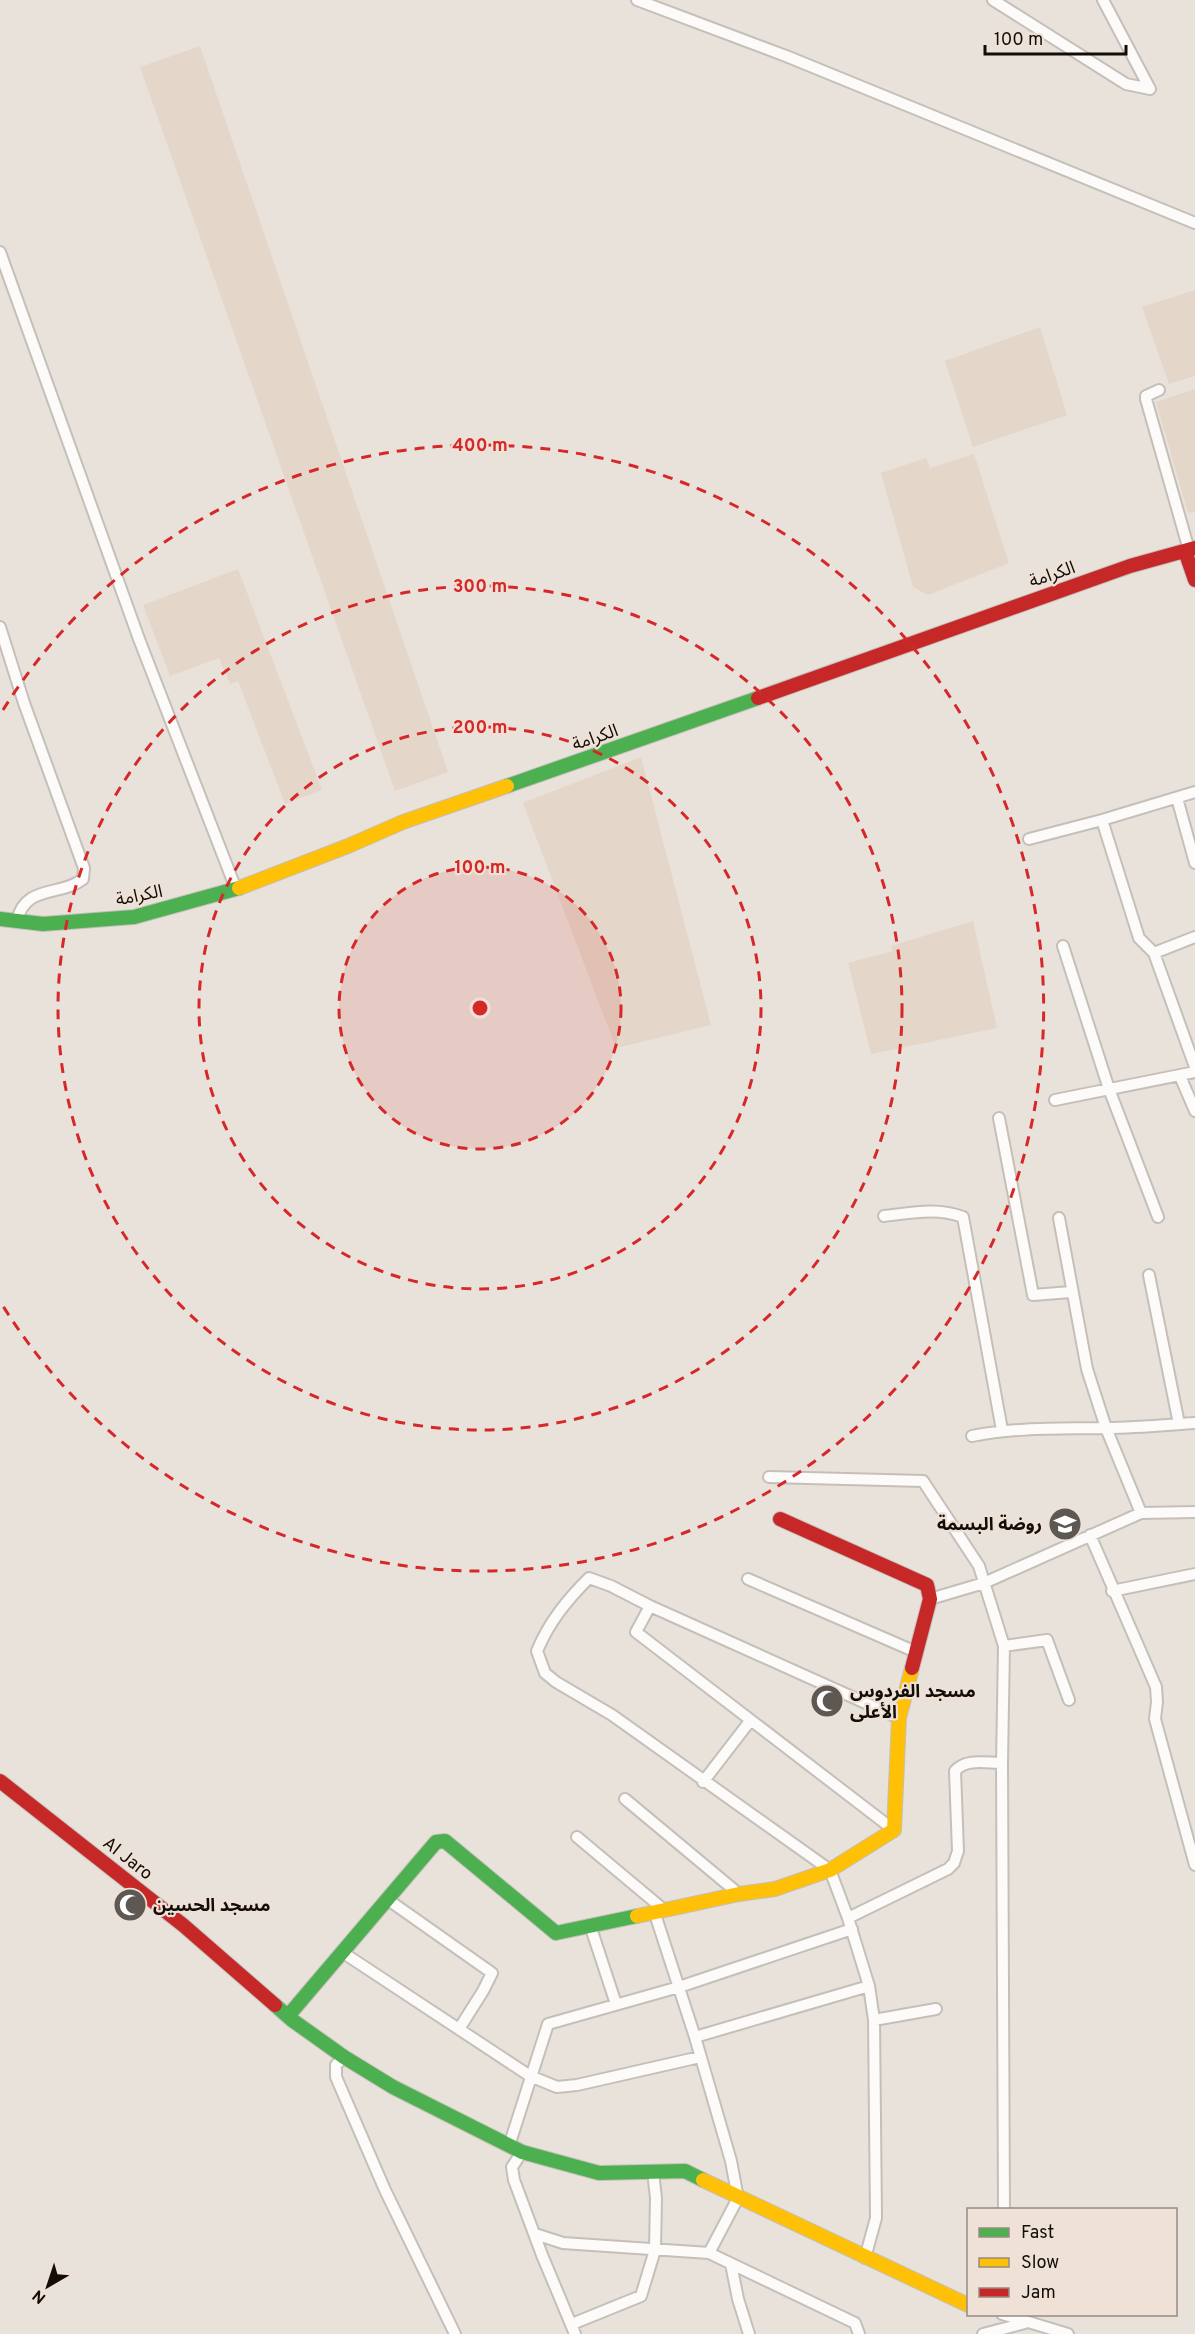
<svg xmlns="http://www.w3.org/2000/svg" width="1195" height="2334" font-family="Overpass,'Noto Sans Arabic',sans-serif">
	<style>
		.built { fill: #e4d6c9 }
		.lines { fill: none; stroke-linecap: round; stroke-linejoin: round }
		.street-casing { stroke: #c5bfba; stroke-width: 14 }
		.fast-casing { stroke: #c5bfba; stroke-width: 16 }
		.slow-casing { stroke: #c5bfba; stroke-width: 16 }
		.jam-casing { stroke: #c5bfba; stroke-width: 16 }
		.street { stroke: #fcfbfa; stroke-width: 10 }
		.fast { stroke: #4caf50; stroke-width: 14 }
		.slow { stroke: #ffc107; stroke-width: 14 }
		.jam { stroke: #c62828; stroke-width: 14 }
		.ring { fill: none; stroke: #d62828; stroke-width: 3; stroke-dasharray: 10 8 }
		.labels { text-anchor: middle; stroke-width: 4.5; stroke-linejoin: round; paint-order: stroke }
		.street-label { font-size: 18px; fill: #120d09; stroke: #efe1d5 }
		.poi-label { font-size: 18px; font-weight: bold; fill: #120d09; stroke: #efe1d5; text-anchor: start }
		.centre { fill: #d62828; stroke: #efe1d5; stroke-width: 3 }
		.ring-label { font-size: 18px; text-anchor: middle; font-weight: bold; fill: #d62828; stroke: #efe1d5; stroke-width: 4.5; stroke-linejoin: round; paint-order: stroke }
	</style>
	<rect width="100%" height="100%" fill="#e9e2db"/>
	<!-- built -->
	<path class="built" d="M200 46 448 772 395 791 140 67Z
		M1195 290V376L1169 384 1142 307Z
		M1040 327 1067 415 973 447 945 361Z
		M1195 389V511L1188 513 1156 402Z
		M974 454 1009 563 928 595 913 587 881 473 926 458 930 468Z
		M238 569 322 790 285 804 238 681 230 684 219 658 170 676 143 605Z
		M641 757 711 1025 616 1048 523 803Z
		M973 921 997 1028 871 1054 848 963 893 951 891 946Z"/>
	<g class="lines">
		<!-- street casing -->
		<g class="street-casing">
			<path id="street" d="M637 0 786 56 1195 223
				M993 0 1126 84 1150 89
				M1103 0 1150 89
				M0 252 139 639 236 889
				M1159 390 1146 396V399L1189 550
				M0 627 24 703 84 868 83 879C60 897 25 884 17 921
				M1177 798 1195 863
				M1102 820 1195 792
				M1029 839 1102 820 1139 938 1154 953 1195 1067
				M1063 946 1109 1089 1158 1217
				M1154 953 1195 937
				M1180 1076 1195 1111
				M1055 1100 1195 1072
				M999 1118 1033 1295 1071 1292
				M884 1216C911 1213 937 1207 963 1217L1002 1430
				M1059 1218 1087 1369 1106 1428 1141 1513
				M1149 1275 1179 1424
				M972 1436C1017 1427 1061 1429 1106 1428 1136 1428 1166 1425 1195 1423
				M769 1477 923 1481 979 1566 1004 1646 1002 1763 1004 2210
				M1090 1535 1156 1687 1157 1702 1155 1719 1195 1865
				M748 1579 916 1652
				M1112 1591 1195 1574
				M930 1599 984 1583 1141 1513 1195 1512
				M650 1606 611 1586 589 1578C567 1600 549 1622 537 1651L545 1673 556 1682 612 1715 830 1870 848 1918 869 1986 874 2020 876 2218 865 2258
				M1004 1646 1047 1640 1069 1700
				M703 1782 750 1721
				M625 1799 739 1894
				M894 1830 636 1632 650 1606 899 1718
				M577 1837 663 1909
				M387 1899 492 1973 483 1991 459 2029
				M654 1911 695 2037 731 2161 738 2198 709 2253 855 2323 859 2334
				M848 1918 948 1869 954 1863 958 1851 955 1771C966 1758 986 1763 1002 1763
				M590 1925 616 2004
				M342 1952 530 2076 557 2087 577 2085 700 2057
				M874 2020 936 2009
				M695 2037 869 1986
				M344 2057 336 2065V2077L385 2190 455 2334
				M509 2146 548 2024 679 1987 852 1929
				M522 2152 512 2167 514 2180 542 2255 575 2334
				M535 2234 563 2243 709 2253
				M731 2264 738 2299 749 2334
				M1002 2314 1068 2334
				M572 2324 641 2296 655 2250 656 2198 653 2172
				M983 2334 1025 2323"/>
		</g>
		<!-- fast casing -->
		<g class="fast-casing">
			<path id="fast" d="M507 786 758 698
				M0 919 43 924 134 917 239 888
				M275 2005 292 2020 344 2057 393 2087 522 2152 599 2173 685 2171 703 2180
				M288 2016 436 1842 445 1841 556 1933 637 1916"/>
		</g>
		<!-- slow casing -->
		<g class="slow-casing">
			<path id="slow" d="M239 888 348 846 403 822 507 786
				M637 1916 739 1894 775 1889 830 1870 894 1830 899 1718 912 1668
				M703 2180 968 2305"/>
		</g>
		<!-- jam casing -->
		<g class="jam-casing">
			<path id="jam" d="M1185 551 1195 580
				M758 698 1130 566 1195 548
				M780 1519 927 1585 930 1599 912 1668
				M0 1781 183 1925 275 2005"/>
		</g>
		<!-- street -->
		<use href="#street" class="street"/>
		<!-- fast -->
		<use href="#fast" class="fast"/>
		<!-- slow -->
		<use href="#slow" class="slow"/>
		<!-- jam -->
		<use href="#jam" class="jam"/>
	</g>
	<!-- distance rings -->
	<circle cx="480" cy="1008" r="141" fill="#d62828" fill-opacity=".12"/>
	<g class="ring">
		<circle cx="480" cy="1008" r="141"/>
		<circle cx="480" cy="1008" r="281"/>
		<circle cx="480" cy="1008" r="422"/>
		<path d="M3 710A563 563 0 1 1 3 1306"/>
	</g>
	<!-- icons -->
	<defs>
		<g id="school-disc" transform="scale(1.725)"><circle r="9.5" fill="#5d5852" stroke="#efe1d5"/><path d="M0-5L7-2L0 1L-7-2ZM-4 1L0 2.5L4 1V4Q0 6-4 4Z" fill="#fff"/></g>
		<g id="mosque-disc" transform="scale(1.725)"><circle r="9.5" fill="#5d5852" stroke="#efe1d5"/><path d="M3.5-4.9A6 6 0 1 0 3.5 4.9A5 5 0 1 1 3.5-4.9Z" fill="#fff"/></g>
	</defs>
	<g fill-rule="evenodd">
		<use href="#school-disc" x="1065" y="1524"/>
		<use href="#mosque-disc" x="827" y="1701"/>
		<use href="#mosque-disc" x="130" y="1905"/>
	</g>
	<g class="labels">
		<!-- street labels -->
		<g class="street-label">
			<text transform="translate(1052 574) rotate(-19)" y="6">الكرامة</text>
			<text transform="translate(595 737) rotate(-19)" y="6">الكرامة</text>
			<text transform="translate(139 895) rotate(-11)" y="6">الكرامة</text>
			<text transform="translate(128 1858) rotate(38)" y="6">Al Jaro</text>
		</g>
		<!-- poi labels -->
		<g class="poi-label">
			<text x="1042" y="1530" text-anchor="end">روضة البسمة</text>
			<text x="850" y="1697">مسجد الفردوس<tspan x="850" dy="21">الأعلى</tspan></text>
			<text x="153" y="1911">مسجد الحسين</text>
		</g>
	</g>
	<circle cx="480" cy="1008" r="9" class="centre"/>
	<g class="ring-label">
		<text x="480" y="451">400 m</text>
		<text x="480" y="592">300 m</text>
		<text x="480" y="733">200 m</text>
		<text x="480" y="873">100 m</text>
	</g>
	<!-- legend -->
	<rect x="967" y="2208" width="210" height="108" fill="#efe1d5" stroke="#978c83" stroke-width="1.5"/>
	<rect x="979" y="2228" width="30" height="9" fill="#4caf50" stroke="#978c83" stroke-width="1.5"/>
	<text x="1021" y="2238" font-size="18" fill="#120d09">Fast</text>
	<rect x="979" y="2258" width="30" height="9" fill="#ffc107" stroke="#978c83" stroke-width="1.5"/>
	<text x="1021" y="2268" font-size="18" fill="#120d09">Slow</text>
	<rect x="979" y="2288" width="30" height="9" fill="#c62828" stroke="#978c83" stroke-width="1.5"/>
	<text x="1021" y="2298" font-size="18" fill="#120d09">Jam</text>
	<!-- north arrow -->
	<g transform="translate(48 2286) rotate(219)" stroke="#efe1d5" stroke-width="4.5" paint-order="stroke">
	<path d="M0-4.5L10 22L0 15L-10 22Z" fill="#120d09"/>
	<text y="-9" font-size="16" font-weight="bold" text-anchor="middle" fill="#120d09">N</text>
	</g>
	<!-- scale -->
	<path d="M985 45v9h141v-9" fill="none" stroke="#120d09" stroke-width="3"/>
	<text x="994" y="45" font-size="18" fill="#120d09" stroke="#efe1d5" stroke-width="4.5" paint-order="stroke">100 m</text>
</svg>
